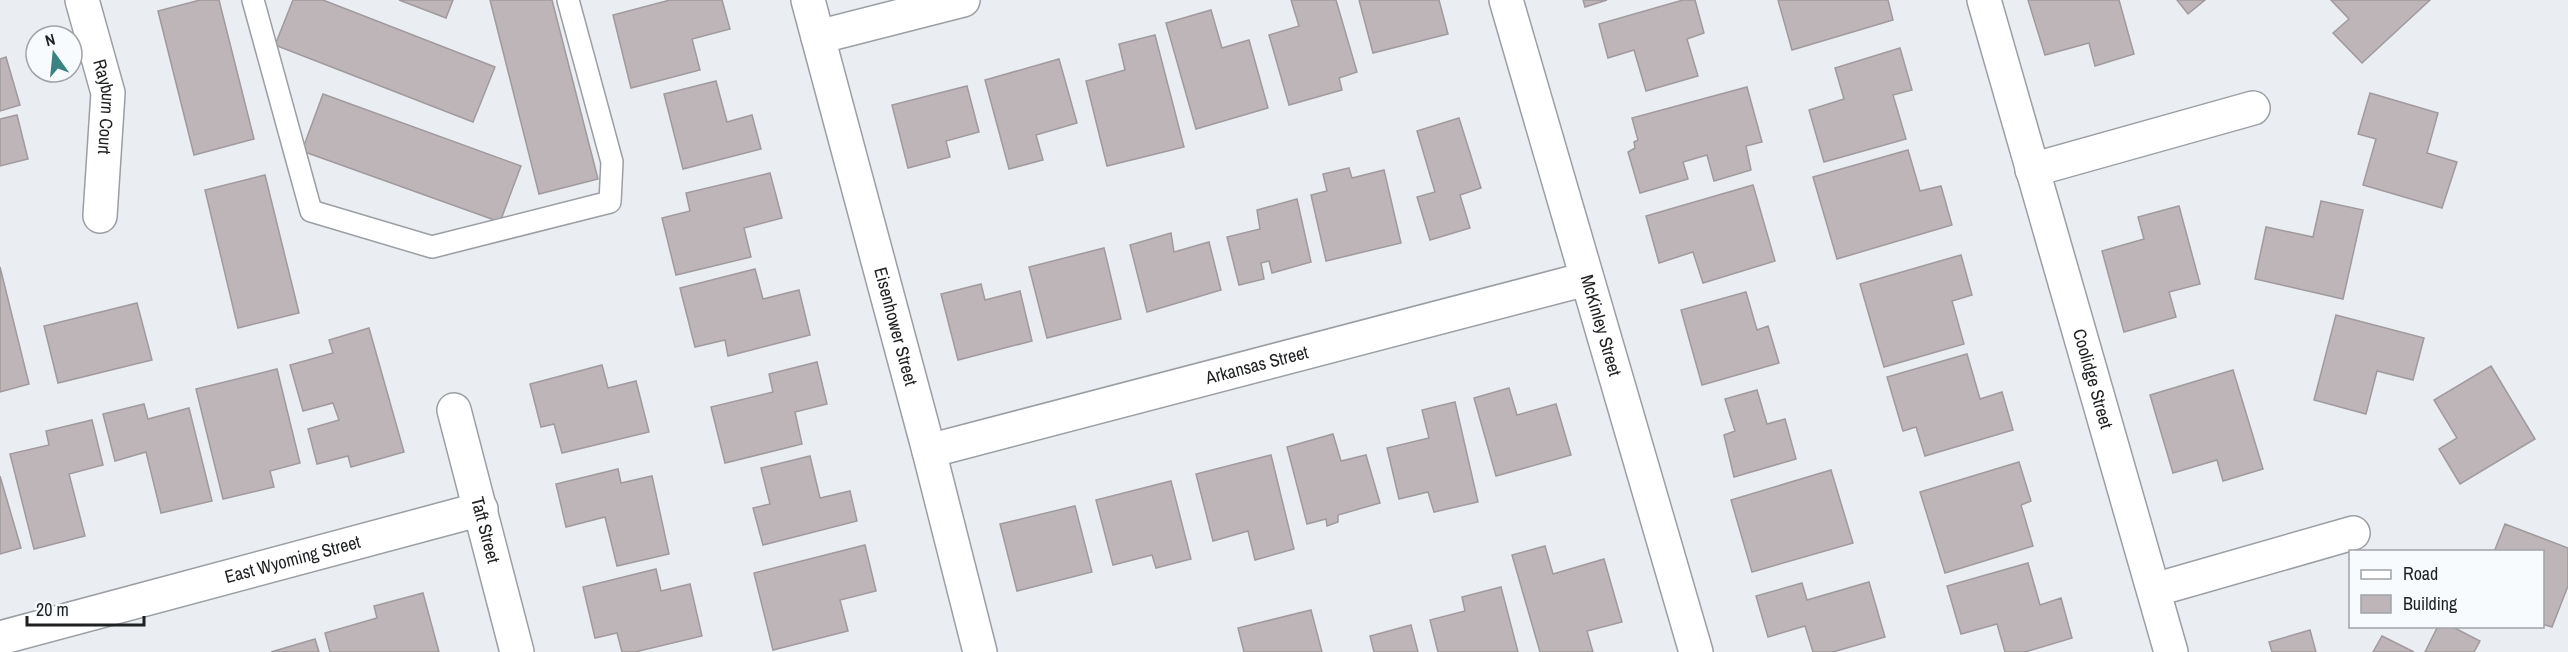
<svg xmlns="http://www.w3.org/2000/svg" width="2568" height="652" font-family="'Archivo Narrow',sans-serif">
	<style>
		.building { fill: #bdb5b7; stroke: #a19a9c; stroke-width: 1.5 }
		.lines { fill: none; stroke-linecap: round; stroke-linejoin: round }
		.service-casing { stroke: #9b9fa4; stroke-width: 24 }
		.minor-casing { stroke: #9b9fa4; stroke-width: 36 }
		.service { stroke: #fff; stroke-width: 21 }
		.minor { stroke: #fff; stroke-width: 33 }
		.labels { text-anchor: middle; stroke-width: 5; stroke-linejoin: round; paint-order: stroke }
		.street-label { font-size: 18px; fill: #1e2022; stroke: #f8fbfe }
	</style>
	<rect width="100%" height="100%" fill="#eaeef3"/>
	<!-- building -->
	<path class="building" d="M200 0H219L254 139 194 155 158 11Z
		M293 0H323L495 67 473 122 275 45Z
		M399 0H453L446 18Z
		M490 0H552L598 179 539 194Z
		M670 0H722L730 29 692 39 700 70 631 88 613 15Z
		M1291 0H1336L1357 72 1339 78 1342 90 1289 105 1269 35 1299 26Z
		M1359 0H1439L1448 34 1373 53Z
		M1583 0H1607L1585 7Z
		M1683 0H1695L1704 33 1687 39 1698 76 1646 91 1634 50 1608 58 1599 24Z
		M1778 0H1888L1893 20 1792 50Z
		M2028 0H2119L2134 54 2095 66 2089 43 2045 55Z
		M2177 0H2205L2188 14Z
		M2331 0H2430L2362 63 2333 33 2349 19Z
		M1211 10 1222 48 1249 40 1268 108 1196 129 1166 23Z
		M1155 35 1184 147 1107 166 1086 81 1125 70 1119 44Z
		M1900 48 1912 90 1893 95 1906 139 1824 162 1809 110 1844 99 1835 68Z
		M6 57 20 105 0 111V59Z
		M1059 59 1077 123 1036 135 1043 160 1009 169 985 80Z
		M716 81 727 122 752 115 761 149 683 169 664 94Z
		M967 86 979 132 946 141 950 157 908 168 892 105Z
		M1747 87 1762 142 1746 146 1751 170 1714 181 1707 155 1683 162 1688 179 1640 193 1628 152 1635 148 1634 142 1638 140 1632 118Z
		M2370 93 2438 113 2427 153 2457 162 2442 208 2363 185 2376 139 2358 134Z
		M323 94 521 166 500 222 302 151Z
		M17 115 28 159 0 166V119Z
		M1459 118 1481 188 1460 195 1470 228 1430 240 1417 197 1435 192 1417 131Z
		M1908 150 1920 191 1941 186 1952 225 1837 259 1813 177Z
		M1349 168 1352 178 1384 170 1401 243 1326 261 1311 195 1327 191 1323 174Z
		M770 173 782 218 744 228 751 257 676 275 662 218 690 211 686 193Z
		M265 175 299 313 238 328 205 190Z
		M1753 185 1775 261 1703 283 1693 252 1659 263 1646 216Z
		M1297 199 1311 262 1272 273 1269 261 1261 263 1264 279 1239 285 1227 237 1260 229 1257 210Z
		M2321 201 2363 210 2343 299 2255 279 2266 227 2313 237Z
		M2179 206 2200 284 2169 292 2176 317 2124 332 2102 251 2144 239 2138 217Z
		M1171 233 1174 252 1209 242 1221 290 1147 312 1130 245Z
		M1104 248 1121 319 1047 338 1029 267Z
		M1961 255 1972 295 1952 301 1964 344 1884 367 1860 284Z
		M0 267 29 384 0 392Z
		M755 269 763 299 799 290 810 335 728 356 725 340 695 347 680 288Z
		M981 284 985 300 1020 291 1032 341 958 360 941 294Z
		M1746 292 1757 330 1768 326 1779 363 1702 385 1681 310Z
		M137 303 152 360 58 383 44 326Z
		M2336 315 2424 338 2413 380 2377 371 2366 414 2314 400Z
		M369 328 404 452 351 467 348 456 317 464 308 429 339 420 333 403 303 411 290 365 333 353 329 340Z
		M1967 354 1980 399 2002 392 2013 430 1925 456 1916 427 1903 431 1887 377Z
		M817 362 827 404 795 412 802 444 725 463 711 407 773 392 769 374Z
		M602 365 608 388 636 381 649 432 562 453 554 424 541 427 530 384Z
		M2491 366 2535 439 2460 484 2439 449 2457 438 2434 400Z
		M277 369 300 463 270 471 274 487 223 499 196 389Z
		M2233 370 2263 469 2223 481 2217 460 2173 473 2150 395Z
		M1509 388 1517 415 1556 404 1571 455 1496 476 1474 398Z
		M1757 390 1767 424 1785 419 1796 459 1734 477 1724 435 1735 431 1725 399Z
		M1455 402 1478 502 1434 512 1428 492 1399 499 1387 448 1429 438 1422 410Z
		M144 404 148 419 189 408 212 501 161 513 146 452 115 461 103 414Z
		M92 420 103 465 69 474 85 536 34 549 10 454 49 445 46 431Z
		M1333 434 1341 461 1366 455 1380 503 1338 515V522L1327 526 1326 519 1307 524 1287 447Z
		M1271 455 1294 549 1255 560 1248 531 1213 541 1196 474Z
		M810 456 820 498 850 491 857 521 763 545 753 508 770 504 761 468Z
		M2019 462 2031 501 2021 505 2033 546 1945 573 1920 492Z
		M618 469 621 483 652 476 669 554 617 566 605 517 566 527 556 484Z
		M1831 470 1853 543 1752 572 1731 500Z
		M0 476 21 548 0 554Z
		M1171 481 1191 559 1156 568 1152 555 1113 565 1096 500Z
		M1075 506 1092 572 1017 591 1000 524Z
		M2505 524 2568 548V586L2552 627 2542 624V552H2494Z
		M865 545 876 591 840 600 848 631 773 650 754 573Z
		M1545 546 1553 574 1604 559 1622 622 1587 631 1593 652H1540L1512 555Z
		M2028 563 2040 605 2061 598 2072 638 2025 652H2005L1997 624 1961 634 1947 586Z
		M656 569 661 591 690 584 702 636 635 652H622L617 633 595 638 583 587Z
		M1869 582 1885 637 1833 652H1813L1805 626 1768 637 1756 596 1802 583 1807 600Z
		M1501 587 1518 652H1438L1430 620 1465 611 1462 597Z
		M423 593 439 652H330L325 633 377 618 374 606Z
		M1311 610 1322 652H1244L1238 628Z
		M1411 625 1418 652H1374L1370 636Z
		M2438 626H2451L2480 641 2474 652H2425Z
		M2310 630 2316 652H2272L2269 642Z
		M2382 636 2414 652H2373Z
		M315 639 319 652H271Z"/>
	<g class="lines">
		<!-- service casing -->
		<g class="service-casing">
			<path id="service" d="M253 0 311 211 432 247 610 202 612 162 568 0"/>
		</g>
		<!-- minor casing -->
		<g class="minor-casing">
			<g id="minor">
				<path id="s1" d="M82 0 108 93 100 216"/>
				<path id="s2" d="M808 0 929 451 980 652"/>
				<path id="s3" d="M1506 0 1696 652"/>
				<path id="s4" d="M1984 0 2171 652"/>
				<path d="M818 37 963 0"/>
				<path d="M2032 170 2253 108"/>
				<path id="s5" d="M454 410 517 652"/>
				<path id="s6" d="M929 451 1586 279"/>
				<path d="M2154 590 2353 533"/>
				<path id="s7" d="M0 638 481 509"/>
			</g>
		</g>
		<!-- service -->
		<use href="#service" class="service"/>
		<!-- minor -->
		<use href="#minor" class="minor"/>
	</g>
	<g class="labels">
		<!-- street labels -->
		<g class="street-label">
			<text dy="6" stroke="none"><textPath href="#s1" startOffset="110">Rayburn Court</textPath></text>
			<text dy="6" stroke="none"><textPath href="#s2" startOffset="338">Eisenhower Street</textPath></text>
			<text dy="6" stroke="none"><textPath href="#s3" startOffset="339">McKinley Street</textPath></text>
			<text dy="6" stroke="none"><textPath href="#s6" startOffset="339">Arkansas Street</textPath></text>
			<text dy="6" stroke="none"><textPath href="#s4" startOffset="394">Coolidge Street</textPath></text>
			<text dy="6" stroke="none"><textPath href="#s5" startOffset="124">Taft Street</textPath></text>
			<text dy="6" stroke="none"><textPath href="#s7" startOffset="303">East Wyoming Street</textPath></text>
		</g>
	</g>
	<!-- legend -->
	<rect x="2349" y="550" width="195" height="78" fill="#f8fbfe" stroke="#a1a3a6" stroke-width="1.5"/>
	<rect x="2361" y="570" width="30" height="9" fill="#ffffff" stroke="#a1a3a6" stroke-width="1.5"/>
	<text x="2403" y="580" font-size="18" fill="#1e2022">Road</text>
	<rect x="2361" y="595" width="30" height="18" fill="#bdb5b7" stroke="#a1a3a6" stroke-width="1.5"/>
	<text x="2403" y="610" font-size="18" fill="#1e2022">Building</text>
	<!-- north arrow -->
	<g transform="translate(54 54) rotate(345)"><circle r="28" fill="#f8fbfe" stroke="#a1a3a6" stroke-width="1.5"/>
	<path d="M0-4.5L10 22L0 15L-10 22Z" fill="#3b8380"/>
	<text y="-9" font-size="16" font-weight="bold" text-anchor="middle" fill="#1e2022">N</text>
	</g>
	<!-- scale -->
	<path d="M27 616v9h117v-9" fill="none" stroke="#1e2022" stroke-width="3"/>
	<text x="36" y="616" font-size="18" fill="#1e2022" stroke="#f8fbfe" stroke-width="4.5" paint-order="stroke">20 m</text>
</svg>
